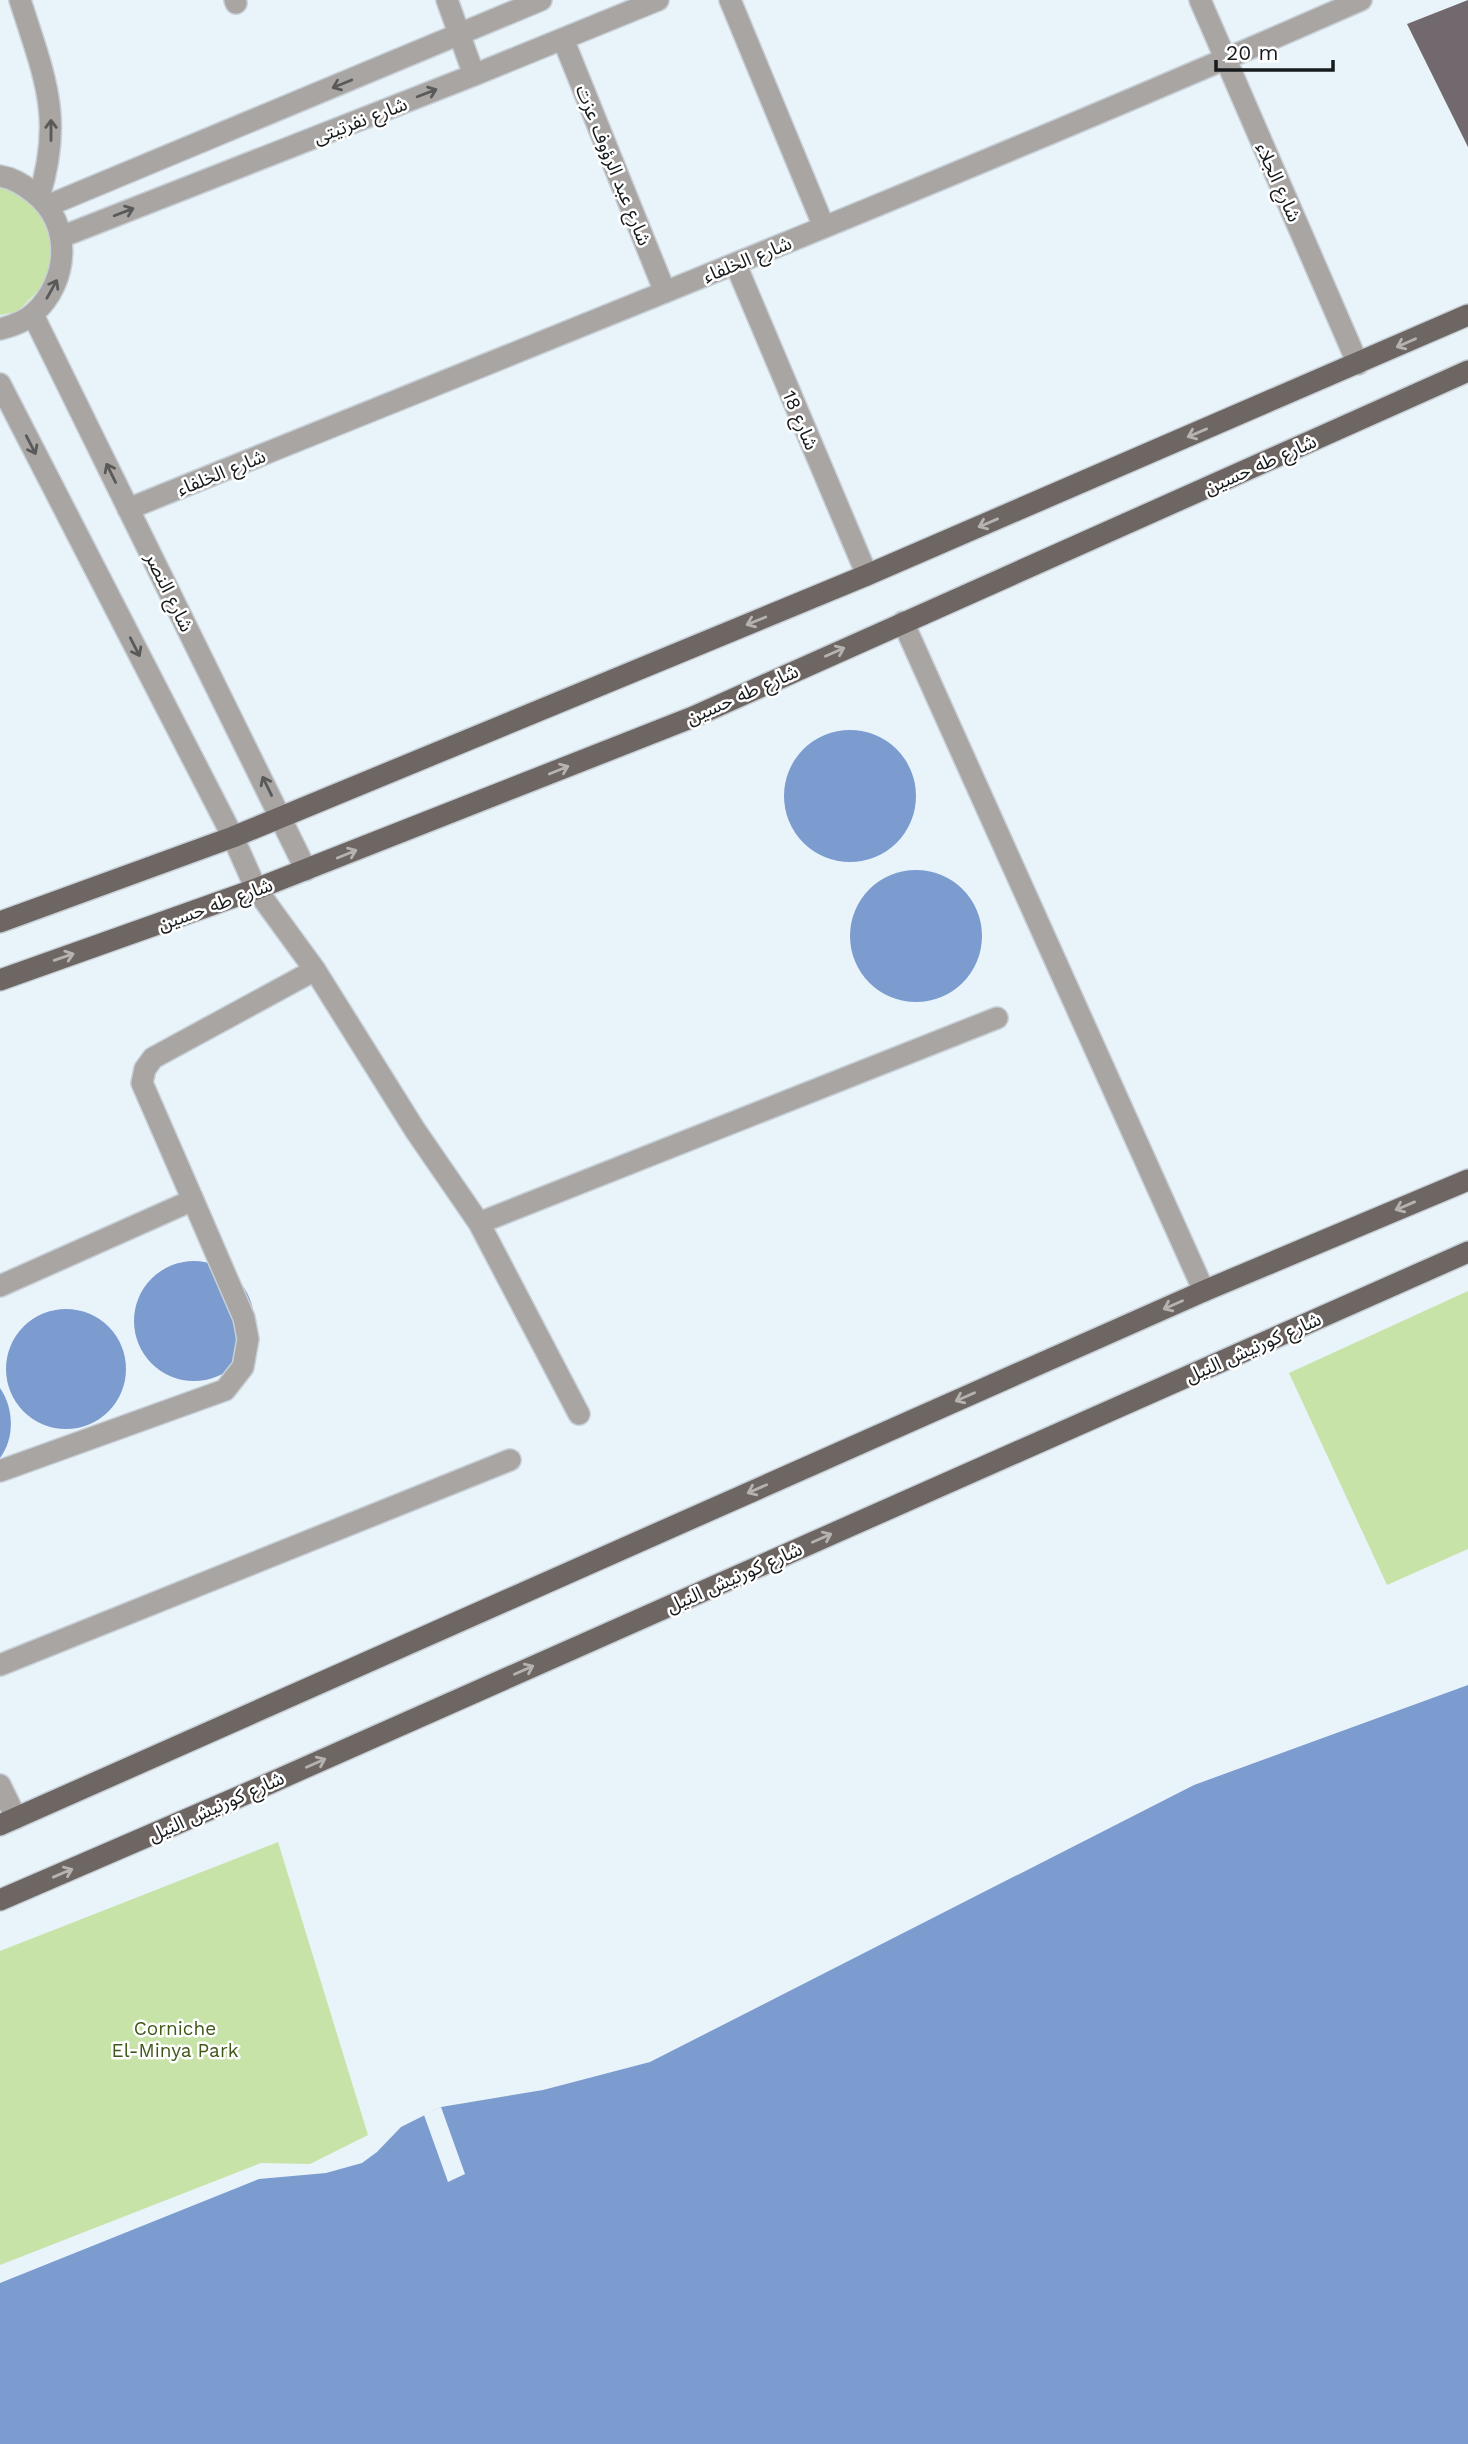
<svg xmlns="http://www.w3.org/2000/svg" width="1468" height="2444" font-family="'Work Sans','Noto Sans Arabic',sans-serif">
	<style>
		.green { fill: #c8e3a7 }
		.water { fill: #7c9cd0 }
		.pier { fill: #e9f3fa }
		.building { fill: #72696e }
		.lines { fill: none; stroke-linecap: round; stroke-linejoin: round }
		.minor-casing { stroke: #c7d0d7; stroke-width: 24 }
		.major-casing { stroke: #c7d0d7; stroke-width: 24 }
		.minor { stroke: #a9a5a3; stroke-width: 21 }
		.major { stroke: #6e6662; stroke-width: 21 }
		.oneway { stroke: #595959 }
		.oneway2 { stroke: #b6b2b0 }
		.labels { text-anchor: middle; stroke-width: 5; stroke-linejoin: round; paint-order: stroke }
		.street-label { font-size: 19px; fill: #171b1d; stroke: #fff }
		.park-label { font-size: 19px; fill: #40581a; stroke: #fff }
	</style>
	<rect width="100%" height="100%" fill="#e9f3fa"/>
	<!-- green -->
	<path class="green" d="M0 187 10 189 41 212 52 246 46 283 17 312 0 315Z
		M1468 1291V1549L1387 1585 1289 1373Z
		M278 1842 368 2135 310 2164 261 2163 0 2265V1951Z"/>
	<!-- water -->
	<path class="water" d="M784 796a66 66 0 1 1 132 0a66 66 0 1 1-132 0Z
		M850 936a66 66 0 1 1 132 0a66 66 0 1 1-132 0Z
		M134 1321a60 60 0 1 1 120 0a60 60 0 1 1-120 0Z
		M6 1369a60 60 0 1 1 120 0a60 60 0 1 1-120 0Z
		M0 1388C14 1408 15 1438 0 1458Z
		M1468 1685V2444H0V2283L259 2179 326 2173 362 2163 377 2152 401 2127 441 2107 543 2090 650 2062 1194 1785Z"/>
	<!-- pier -->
	<path class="pier" d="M441 2107 465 2174 448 2182 424 2115Z"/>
	<!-- building -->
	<path class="building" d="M1468 0V147L1407 24Z"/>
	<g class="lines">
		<!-- minor casing -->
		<g class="minor-casing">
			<path id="minor" d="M20 0C44 76 64 117 39 197
				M235 0 236 3
				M447 0 474 75
				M730 0 824 227
				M1200 0 1358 364
				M563 39 665 292
				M0 176C13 178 24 185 34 193 73 223 69 282 34 313 25 322 12 326 0 329
				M47 206 541 0
				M61 237 474 75 658 0
				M736 265 867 575
				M33 315 306 870
				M0 384 233 837 256 889 315 970 415 1130 479 1223 579 1414
				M128 509C540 342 954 179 1361 0
				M903 622 1204 1291
				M479 1223 997 1018
				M0 1286 193 1200 142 1083 145 1069 153 1058 315 970
				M0 1471 225 1390 243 1367 248 1339 244 1318 193 1200
				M0 1665 510 1460
				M0 1785 16 1818"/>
		</g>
		<!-- major casing -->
		<g class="major-casing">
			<path id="major" d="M0 922 233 837 867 575 1468 315
				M0 980 256 889 693 717 1468 371
				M0 1825 1204 1291 1468 1180
				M0 1900 250 1792 1468 1252"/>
		</g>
		<!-- minor -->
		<use href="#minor" class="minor"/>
		<!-- major -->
		<use href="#major" class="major"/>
	</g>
	<!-- one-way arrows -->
	<defs><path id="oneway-shaft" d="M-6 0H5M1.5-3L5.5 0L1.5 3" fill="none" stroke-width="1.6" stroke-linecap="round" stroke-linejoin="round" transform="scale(1.75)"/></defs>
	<g class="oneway">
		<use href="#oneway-shaft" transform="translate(342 84) rotate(158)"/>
		<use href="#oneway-shaft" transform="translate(427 93) rotate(-21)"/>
		<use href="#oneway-shaft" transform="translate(51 130) rotate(-90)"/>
		<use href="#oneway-shaft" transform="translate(124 212) rotate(-21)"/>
		<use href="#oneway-shaft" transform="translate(52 289) rotate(-61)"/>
		<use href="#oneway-shaft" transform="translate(31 445) rotate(63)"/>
		<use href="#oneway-shaft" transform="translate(111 473) rotate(-116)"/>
		<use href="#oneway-shaft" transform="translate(135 647) rotate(63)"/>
		<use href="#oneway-shaft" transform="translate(267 786) rotate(-116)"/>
	</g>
	<g class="oneway2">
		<use href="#oneway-shaft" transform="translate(1406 343) rotate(156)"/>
		<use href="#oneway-shaft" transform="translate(1197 433) rotate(157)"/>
		<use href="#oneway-shaft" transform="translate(988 523) rotate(157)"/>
		<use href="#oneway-shaft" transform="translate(756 621) rotate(158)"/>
		<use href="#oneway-shaft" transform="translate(835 652) rotate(-24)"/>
		<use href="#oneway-shaft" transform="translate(559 770) rotate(-22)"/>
		<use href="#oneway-shaft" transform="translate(347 854) rotate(-22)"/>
		<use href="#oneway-shaft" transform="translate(64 957) rotate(-19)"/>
		<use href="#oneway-shaft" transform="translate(1405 1206) rotate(157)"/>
		<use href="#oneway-shaft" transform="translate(1173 1305) rotate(156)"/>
		<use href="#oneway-shaft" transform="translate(965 1397) rotate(156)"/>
		<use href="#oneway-shaft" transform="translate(757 1489) rotate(156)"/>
		<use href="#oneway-shaft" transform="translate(822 1538) rotate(-24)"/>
		<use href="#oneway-shaft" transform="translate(524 1670) rotate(-24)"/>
		<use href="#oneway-shaft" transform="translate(316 1763) rotate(-24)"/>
		<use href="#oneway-shaft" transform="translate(63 1873) rotate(-23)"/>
	</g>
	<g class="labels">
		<!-- street labels -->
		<g class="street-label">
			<text transform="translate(360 120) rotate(-21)" y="7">شارع نفرتيتى</text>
			<text transform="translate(614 165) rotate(68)" y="7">شارع عبد الرؤوف عزت</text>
			<text transform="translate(1279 182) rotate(66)" y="7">شارع الجلاء</text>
			<text transform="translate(747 259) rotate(-22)" y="7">شارع الخلفاء</text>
			<text transform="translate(801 420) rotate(67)" y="7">شارع 18</text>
			<text transform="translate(1260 464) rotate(-24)" y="7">شارع طه حسين</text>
			<text transform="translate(221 472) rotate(-22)" y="7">شارع الخلفاء</text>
			<text transform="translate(170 592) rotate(64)" y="7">شارع النصر</text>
			<text transform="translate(742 694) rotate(-24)" y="7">شارع طه حسين</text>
			<text transform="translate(215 904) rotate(-20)" y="7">شارع طه حسين</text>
			<text transform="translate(1253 1347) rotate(-24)" y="7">شارع كورنيش النيل</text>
			<text transform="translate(734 1577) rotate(-24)" y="7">شارع كورنيش النيل</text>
			<text transform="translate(216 1806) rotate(-24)" y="7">شارع كورنيش النيل</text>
		</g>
		<!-- park labels -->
		<g class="park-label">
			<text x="175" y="2035">Corniche<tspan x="175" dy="22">El-Minya Park</tspan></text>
		</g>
	</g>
	<!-- scale -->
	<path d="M1216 60v10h117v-10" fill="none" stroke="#171b1d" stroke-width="3.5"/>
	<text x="1226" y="60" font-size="21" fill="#171b1d" stroke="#ffffff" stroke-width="5" paint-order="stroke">20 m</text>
</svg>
